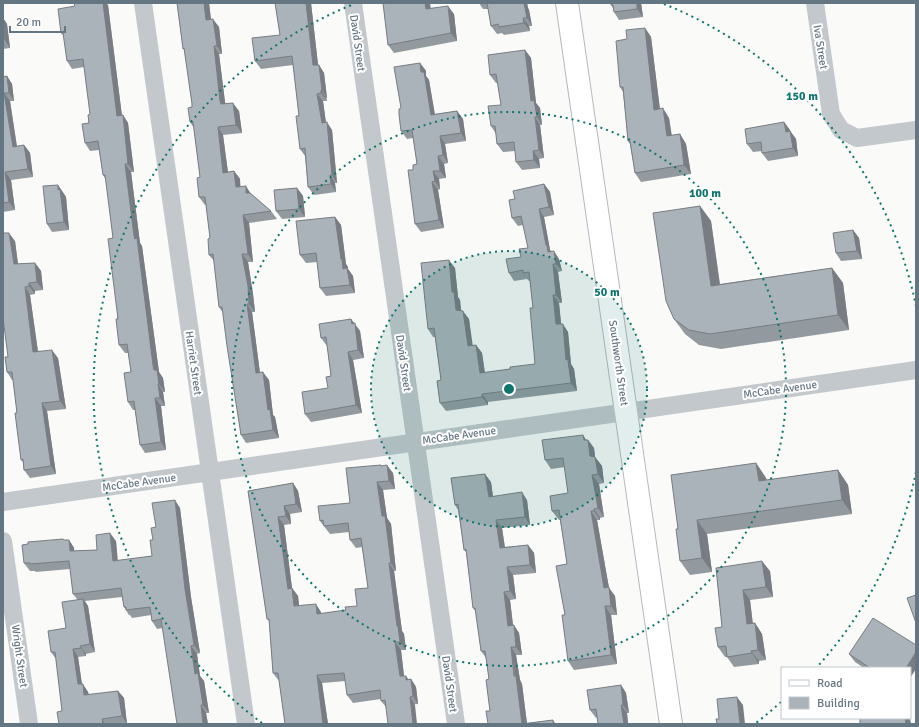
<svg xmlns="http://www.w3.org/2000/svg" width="919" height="727" font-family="Signika,sans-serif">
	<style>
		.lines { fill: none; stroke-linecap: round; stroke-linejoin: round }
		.secondary-casing { stroke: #b3babf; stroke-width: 24 }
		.minor { stroke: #c3c8cc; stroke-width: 18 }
		.secondary { stroke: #fff; stroke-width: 22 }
		.wall { fill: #929a9f }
		.shaded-wall { fill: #777d82 }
		.building { fill: #aab3b9; stroke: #777d82 }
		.ring { fill: none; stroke: #0f766e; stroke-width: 2; stroke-dasharray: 2 4 }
		.labels { text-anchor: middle; stroke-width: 4; stroke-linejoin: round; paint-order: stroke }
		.street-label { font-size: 11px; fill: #657683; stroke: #fff }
		.centre { fill: #0f766e; stroke: #fff; stroke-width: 2 }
		.ring-label { font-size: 12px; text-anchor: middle; font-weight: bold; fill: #0f766e; stroke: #fff; stroke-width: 4; stroke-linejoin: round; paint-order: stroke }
	</style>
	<rect width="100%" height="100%" fill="#fafaf8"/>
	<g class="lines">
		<!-- secondary casing -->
		<g class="secondary-casing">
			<path id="secondary" d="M567 3 671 724"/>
		</g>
		<!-- minor -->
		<path class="minor" d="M143 3 246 724
			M353 3 456 724
			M815 3 831 114 841 130 857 138 916 130
			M3 502 916 370
			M3 541 29 724"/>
		<!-- secondary -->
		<use href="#secondary" class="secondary"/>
	</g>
	<!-- wall -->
	<path class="wall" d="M177 3H209L211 19 219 27 222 54H219L225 104 239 111 242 133 223 135 228 172 234 171 240 179V186L251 194 271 211 277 219 249 223 253 262H248L253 294 255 312H252L260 373 269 380 273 415 275 417 279 438 246 443 241 435 223 313 219 307 214 261 209 255 210 238 206 205H205L199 197 200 177 194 128 190 122 192 104 185 51 183 49Z
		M275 3H311L318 65H319L324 73 327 98H326L327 101H323L326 123 332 130 337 183H335L336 192 314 195 308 187 305 156 300 149 299 116 293 65 261 69 255 61 280 35Z
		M383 3H430V8L454 14 457 41 394 53 388 45Z
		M479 3H527L528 8 529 10 532 26H529L530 31 504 35 502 33 497 34 491 26 488 9H483Z
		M641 3 643 17 619 20 614 12 613 8 611 5Z
		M108 5 122 116 123 115 128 123 134 172H131L140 243 142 246 159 372 163 378 165 392H163L165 406H161L166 450 145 453 140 445 135 410H133L128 402 131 372 128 353H125L119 345 113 238 106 180 103 175 99 150 90 151 85 143 90 114 84 67 72 69 67 61 64 36 61 33 75 6Z
		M3 18 7 24 10 48 3 49Z
		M645 28 651 37 660 109 669 118 672 136 680 134 686 144 691 174 641 182 635 173 630 144 628 141 623 92 620 87 627 39Z
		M525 50 531 58 536 103 540 108 542 125H540L544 158 539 159 540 168 522 170 516 162 515 151 503 152 497 144 496 134 491 126 501 105 498 83H496L490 75Z
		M420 63 426 71V76L429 80 435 114 457 111 463 119 466 141 445 144 448 163 444 164 446 178 439 179 440 189 438 190 444 228 421 232 415 224 413 170 417 164 413 138 407 139 401 131V108Z
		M7 76 12 84 14 101H10L17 146 24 145 30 153 33 177 11 180 15 210 3 212V77Z
		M784 122 796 139 798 156 768 161 762 153V151L753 152 747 144Z
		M544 184 550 192 554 215 544 217 550 250 559 259 562 271 558 272 562 303H559L561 324 568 332 571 364 574 369 577 391 488 402V405L446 411 440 403 441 380 435 337H433L428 329 455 268 458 297 460 300 461 310 469 319 472 346 476 345 482 353 485 373 510 369 535 364 533 308 530 281H529L527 279 514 281 509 273 528 248 523 225 518 226 512 218 515 199Z
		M58 185 66 197 69 230 52 232 47 224Z
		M297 188 303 196 305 217 282 219 276 211Z
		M700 206 711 221 720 284 832 268 843 283 849 330 721 349 699 345 685 334 674 319Z
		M335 217 341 225 346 264 348 267V269L353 276 355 293 326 296 320 288 317 262 306 263 300 255Z
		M853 230 859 238 862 259 841 261 836 253Z
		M15 241 18 264 35 263 41 271 43 290 35 291V294L30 295 38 351 58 358 66 409 47 411 56 474 30 478 24 470 23 462 21 460 17 413 13 380H12L7 372 8 357Z
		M351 319 360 331 364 358 353 360 362 413 311 422 305 414 328 388 331 376 327 346 321 338Z
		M583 435 586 440H588L594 448 595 457 602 466 604 483 599 484 604 517 600 518V520H597L609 588 615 596 617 615H611L617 664 574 670 568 661 565 615 567 564 560 520H559L552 511 568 493 565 467 551 469 545 460Z
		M756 463 766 478 767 480 838 470 848 485 852 514 707 534 712 572 690 575 680 561 678 529Z
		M381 465 382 466 393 473 395 489 383 490 387 518 391 524 396 571H394L402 631 404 634 406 650H401L404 676H406L408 679H411L416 687 418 704 386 707 381 701V699L353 703 347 695 346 681 322 683 328 724H285L279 681 273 673 269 621 267 619 248 491 293 483 298 491 302 512 290 514 291 524 284 525 292 588 298 596 299 606 321 612V614L346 610 357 606 368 588 362 547 356 548 350 540 349 532 330 534 320 521 350 503Z
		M491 482 493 496 527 500 530 525 502 528 505 547 528 545 534 553 536 573 513 575 516 599 510 600 513 625 519 633 522 655H516L520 680 522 684 527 723 553 720 556 724H488L490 711 489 679 486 658 481 651 476 612 473 608 466 552 464 550 458 510 455 505Z
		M180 508 191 597 200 653 197 654 200 676 204 681 209 713H206L208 724 163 628 157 629 152 621 151 615 132 618 130 615H129L124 607 122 597 85 601 88 606 95 652 86 654V656L78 657 82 684 88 692 89 695 118 691 124 698 127 724H59L62 711 56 659 51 652 66 628 77 599 73 594 70 569 36 572 35 571H30L24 563 64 540H69L74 548V551L97 550 116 541 118 561 152 556 153 540 156 527Z
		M716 568 770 571 773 597 750 600 753 624 755 623 762 634 766 660 759 661V664L734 667 727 657H725L718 647 722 627Z
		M849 654 910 668H864L855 662Z
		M621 685 626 693 629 713H627L628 724H598L597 717 596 718 590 710Z"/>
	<!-- shaded-wall -->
	<path class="shaded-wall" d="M103 3H106L108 5 123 124 117 116Z
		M204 3H209L212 28 206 20Z
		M306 3H311L319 73 313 65Z
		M425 3H430L432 17 426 9Z
		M523 3H527L528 8 529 10 532 26 527 18Z
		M637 3H641L643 17 637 9Z
		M448 6 454 14 457 41 451 33Z
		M3 18 7 24 10 48 3 37Z
		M523 18 529 26 530 31 524 23Z
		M213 19 219 27 222 54 217 46Z
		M645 28 651 37 661 119 654 110Z
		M214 46 219 54 226 109 221 104 220 101Z
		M525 50 531 58 536 103 540 108 542 125 537 117 531 101Z
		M420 63 426 71V76L429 80 436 123 431 115 421 72Z
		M319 65 324 73 327 98 322 90Z
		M7 76 12 84 14 101 9 93Z
		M321 90 326 98 327 101 321 93Z
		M4 93 10 101 18 155 13 147Z
		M317 94 323 101 327 131 322 123Z
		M233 103 239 111 242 133 236 125Z
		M663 108 669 118 673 146 667 136Z
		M457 111 463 119 466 141 461 133Z
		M123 115 128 123 134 172 128 164Z
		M535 117 540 125 544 158 539 150Z
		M327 122 332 130 337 183 332 175Z
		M784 122 790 130 791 140 786 132Z
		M218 127 223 135 229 181 223 173Z
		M790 131 796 139 798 156 793 148Z
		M680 134 686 144 691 174 684 165Z
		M440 136 445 144 448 163 443 155Z
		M24 145 30 153 33 177 28 169Z
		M533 151 539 159 540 168 534 160Z
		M438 156 444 164 446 178 440 171Z
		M125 164 131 172 140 243 142 246 159 372 163 378 165 392 159 384 154 370 134 236Z
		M234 171 240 179 241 195 236 187Z
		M433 171 439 179 440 189 435 181Z
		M5 172 11 180 15 210 9 202Z
		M330 175 335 183 336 192 331 184Z
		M432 182 438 190 444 228 439 220Z
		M544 184 550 192 554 215 549 207Z
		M58 185 66 197 69 230 64 222Z
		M246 186 251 194 246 193Z
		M297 188 303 196 305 217 299 209Z
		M700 206 711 221 722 301 711 286Z
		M539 209 544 217 550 250 553 253 548 252 546 245Z
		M243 215 249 223 253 262 248 254Z
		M335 217 341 225 346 264 348 267V269L353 276 355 293 350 285 343 269 341 259Z
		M853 230 859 238 862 259 857 251Z
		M9 233 15 241 19 272 14 264Z
		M554 251 559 259 562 271 556 264Z
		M242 254 248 262 253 294 255 312 249 304Z
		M449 260 455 268 458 297 460 300 462 318 456 310 452 292Z
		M35 263 41 271 43 290 37 282Z
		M553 264 558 272 562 303 556 295Z
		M832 268 843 283 849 330 838 315Z
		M29 283 35 291V294L29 286Z
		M25 287 30 295 39 360 33 352Z
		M553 295 559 303 562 332 556 324Z
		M247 304 252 312 261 381 256 373Z
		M463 311 469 319 474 354 468 346Z
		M351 319 360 331 364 358 358 350 352 324Z
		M563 324 568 332 571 364 574 369 577 391 571 383 566 360Z
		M476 345 482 353 486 381 480 373Z
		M52 350 58 358 66 409 60 401Z
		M348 352 353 360 362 413 356 405Z
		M263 372 269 380 273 415 275 417 279 438 273 430 268 410Z
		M158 384 163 392 165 406 160 398Z
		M482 394 488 402V405L482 397Z
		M155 398 161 406 166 450 161 442Z
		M42 403 47 411 56 474 51 466Z
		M583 435 588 443V440L594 448 596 465 590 456 584 440Z
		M595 457 602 466 604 483 598 474Z
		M756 463 766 478 769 495 759 481Z
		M387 465 393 473 395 489 389 481Z
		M838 470 848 485 852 514 842 500Z
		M485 474 491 482 494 505 489 497Z
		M592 475 599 484 604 517 598 508Z
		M377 482 383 490 387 518 391 524 396 571 391 563 382 516Z
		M293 483 298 491 302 512 296 504Z
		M522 492 527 500 530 525 525 517Z
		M175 500 180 508 191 597 200 653 194 645 185 589Z
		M284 506 290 514 291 524 286 516Z
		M594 509 600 518V520L594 511Z
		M591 511 597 520 609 588 615 596 617 615 611 606 604 588Z
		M278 517 284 525 292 588 298 596 300 614 294 606 288 589Z
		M496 520 502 528 506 556 500 548Z
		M697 520 707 534 712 572 702 558Z
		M110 533 116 541 118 569 113 561Z
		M69 540 74 548 75 559 70 551Z
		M528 545 534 553 536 573 530 565Z
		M762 561 770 571 773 597 766 587Z
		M389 563 394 571 402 631 404 634 406 650 400 642 397 626Z
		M507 567 513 575 516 599 510 591Z
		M743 590 750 600 754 635 747 624Z
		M504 592 510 600 514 634 508 626Z
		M83 599 88 606 95 652 90 644Z
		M316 604 321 612 322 622 317 614Z
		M605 606 611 615 617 664 611 655Z
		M755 623 762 634 766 660 758 650Z
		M514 625 519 633 522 655 516 647Z
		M395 642 401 650 405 684 400 676Z
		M80 646 86 654V656L81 648Z
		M191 646 197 654 200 676 204 681 209 713 203 705 195 674Z
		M511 647 516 655 520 680 522 684 527 724H522Z
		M73 649 78 657 83 692 78 684Z
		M751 651 759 661V664L752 653Z
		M916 652V669L910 678V668H906Z
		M317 675 322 683 328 724H323Z
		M406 676 411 684V679L416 687 418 704 413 696 406 680Z
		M83 684 88 692 90 703 84 695Z
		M621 685 626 693 629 713 623 705Z
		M118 691 124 698 127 724 122 716Z
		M410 697 415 705 417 724H413Z
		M737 697 743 705 745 724H740Z
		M201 705 206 713 208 724H203Z
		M621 705 627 713 628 724H624Z
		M905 718H910L911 724H906Z
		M102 719 105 724H103Z"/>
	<!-- building -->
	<path class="building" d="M74 3H103L117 116 123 115 128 164H125L134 236 135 239 137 238 153 365 154 370H157L159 384H158L160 398H155L161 442 140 445 134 401 128 402 124 373 131 372 127 344 119 345 117 328 116 319H118L108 239 113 238 105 175H103L98 141 85 143 82 124 89 123 88 115 90 114 83 59 67 61 63 33H61L58 9 75 6Z
		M177 3H204L206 20 213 19 217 46H214L220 101 221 104 233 103 236 125 218 127 223 173 234 171 236 187 246 186V193H250L271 211 243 215 248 254H242L248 286 249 304H247L256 373 263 372 268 410 270 409 273 430 241 435 227 346 222 307H219L213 254 209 255 208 239 210 238 205 197H199L197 178 200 177 193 122H190L188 108 192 107V104L184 48 183 49Z
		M275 3H306L313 65H319L322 90H321V93L317 94 322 123 327 122 332 175H330L331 184 308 187 305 148 300 149 296 116H299L292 56 255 61 252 38 280 35Z
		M383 3H425L426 9 448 6 451 33 388 45Z
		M487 3H524L527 18H523L524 23 499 27 498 24 491 26Z
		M611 3H637V9L614 12 613 5H611Z
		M645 28 654 110 663 108 667 136 680 134 684 165 635 173 630 141H628L623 87H620L616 41 627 39 626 30Z
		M525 50 531 101 534 100 537 117H535L539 150 533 151 534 160 516 162 514 142 497 144 495 126H491L488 106 501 105 496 74 490 75 488 55Z
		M420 63 421 72H424L431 115 457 111 461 133 440 136 443 155 438 156 440 171H433L435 181 432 182 439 220 415 224 408 170H413V165L417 164 412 130 401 131 399 115V109L401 108 394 67Z
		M7 76 9 93H4L13 147 24 145 28 169 5 172 9 202 3 203V77Z
		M784 122 786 132 790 131 793 148 762 153 761 142 747 144 745 129Z
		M544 184 549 207 539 209 546 245H547L548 252 554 251 556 264H553L556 295H553L556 324H563L566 360 568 359V361L571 383 482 394V397L440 403 437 381 441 380 434 328 428 329 421 263 449 260 452 292H454L456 310 463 311 468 346 476 345 480 373 510 369V367L535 364 530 308H533L529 272 523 273V270L509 273 506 259 521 257 519 249 528 248 521 216 512 218 509 200 515 199 513 191Z
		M58 185V190L60 189 64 222 47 224 43 186Z
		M297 188 299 209 276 211 274 190Z
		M700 206 711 286 832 268 838 315 710 334 689 330 674 319 666 301 653 213Z
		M335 217 341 259H342L343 269 347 268 350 285 320 288 316 253 300 255 296 221Z
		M853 230 857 251 836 253 833 233Z
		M3 233H9L14 264 35 263 37 282 29 283V286L25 287 33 352 52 350 60 401 42 403 51 466 24 470 23 459 21 460 15 413H17L12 372H7L5 357H8L3 318Z
		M351 319 352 324 355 323 358 350 348 352 356 405 305 414 302 392 328 388 326 377 331 376 326 337 321 338 319 324Z
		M583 435 584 440H588L590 456 595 457 598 474 592 475 598 508 594 509V511H591L604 588 609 587 611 606H605L611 655 568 661 562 615H565L556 566 567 564 559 510 552 511 550 496 568 493 563 458 545 460 542 440Z
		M756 463 759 481 838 470 842 500 697 520 702 558 680 561 676 529H678L671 475Z
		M381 465V466L387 465 389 481 377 482 382 516H385L391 563H389L397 626H398L400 642H395L400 676H406V680L411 679 413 696 410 697 413 724H388L385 700 381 701 380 690 347 695 344 673 317 675 323 724H285L278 673H273L269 619H267L248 491 293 483 296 504 284 506 286 516 278 517 288 589 292 588 294 606 316 604 317 614 346 610 345 607 357 606 355 589 368 588 361 538 350 540 348 523 324 526 323 520 320 521 318 506 350 503 346 468Z
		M485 474 489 497 522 492 525 517 496 520 500 548 528 545 530 565 507 567 510 591 504 592 508 626 514 625 516 647H511L514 676H516L522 724 553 720V724H488L486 711H490L486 680 489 679 485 651H481L475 608H473L466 549 464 550 458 504 455 505 451 478Z
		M175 500 185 589 194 645 191 646 195 674 198 673 203 705H201L203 724H177L161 619 152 621 150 607 126 610V607H124L121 588 73 594 69 561 30 564V563H24L22 545 28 544V542L63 539 64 540H69L70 551 97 550 96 535 110 533 113 561 152 556 150 540H153L151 528 156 527 152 503Z
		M762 561 766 587 743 590 747 624 755 623 758 650 751 651 752 653 727 657 726 646 718 647 715 628 722 627 716 568Z
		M916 595V623L907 598Z
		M83 599 90 644 80 646 81 648 73 649 78 684H83L84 695 118 691 122 716 102 719 103 724H59L57 712 62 711 55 652H51L48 631 66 628 62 602Z
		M873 618 916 645V652L906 668H870L849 654Z
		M621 685 623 705H621L624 724H598L596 709 590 710 587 690Z
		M737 697 740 724H717L716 719H719L717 699Z
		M860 718H905L906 724H860Z"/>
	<!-- distance rings -->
	<circle cx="509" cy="389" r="138" fill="#0f766e" fill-opacity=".12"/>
	<g class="ring">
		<circle cx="509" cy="389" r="138"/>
		<circle cx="509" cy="389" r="277"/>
		<path d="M916 472A415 415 0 0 1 817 667M781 702A415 415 0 0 1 756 723M262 723A415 415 0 0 1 354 4M664 4A415 415 0 0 1 916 306"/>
	</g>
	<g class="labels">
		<!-- street labels -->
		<g class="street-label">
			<text transform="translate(358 43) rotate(82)" y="4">David Street</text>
			<text transform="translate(821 47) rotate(81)" y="4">Iva Street</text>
			<text transform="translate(194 363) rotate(82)" y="4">Harriet Street</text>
			<text transform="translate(404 363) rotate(82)" y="4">David Street</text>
			<text transform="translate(619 363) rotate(82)" y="4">Southworth Street</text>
			<text transform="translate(780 389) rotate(-8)" y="4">McCabe Avenue</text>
			<text transform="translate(459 435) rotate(-8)" y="4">McCabe Avenue</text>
			<text transform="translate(139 482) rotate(-8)" y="4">McCabe Avenue</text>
			<text transform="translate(20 656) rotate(82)" y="4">Wright Street</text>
			<text transform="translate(450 684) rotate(82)" y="4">David Street</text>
		</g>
	</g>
	<circle cx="509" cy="389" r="6" class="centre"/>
	<g class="ring-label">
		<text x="802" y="100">150 m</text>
		<text x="705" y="197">100 m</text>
		<text x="607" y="296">50 m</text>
	</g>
	<!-- border -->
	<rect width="919" height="727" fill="none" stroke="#657683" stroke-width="8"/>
	<!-- legend -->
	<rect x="781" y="667" width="130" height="52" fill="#ffffff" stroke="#c1c8cd"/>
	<rect x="789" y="680" width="20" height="6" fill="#ffffff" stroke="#c1c8cd"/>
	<text x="817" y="687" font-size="12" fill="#657683">Road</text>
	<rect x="789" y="697" width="20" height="12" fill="#aab3b9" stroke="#c1c8cd"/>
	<text x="817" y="707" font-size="12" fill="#657683">Building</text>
	<!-- scale -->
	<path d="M10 26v6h55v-6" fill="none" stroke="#657683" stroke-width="2"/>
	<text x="16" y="26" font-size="12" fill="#657683" stroke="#ffffff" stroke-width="3" paint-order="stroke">20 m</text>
</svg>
